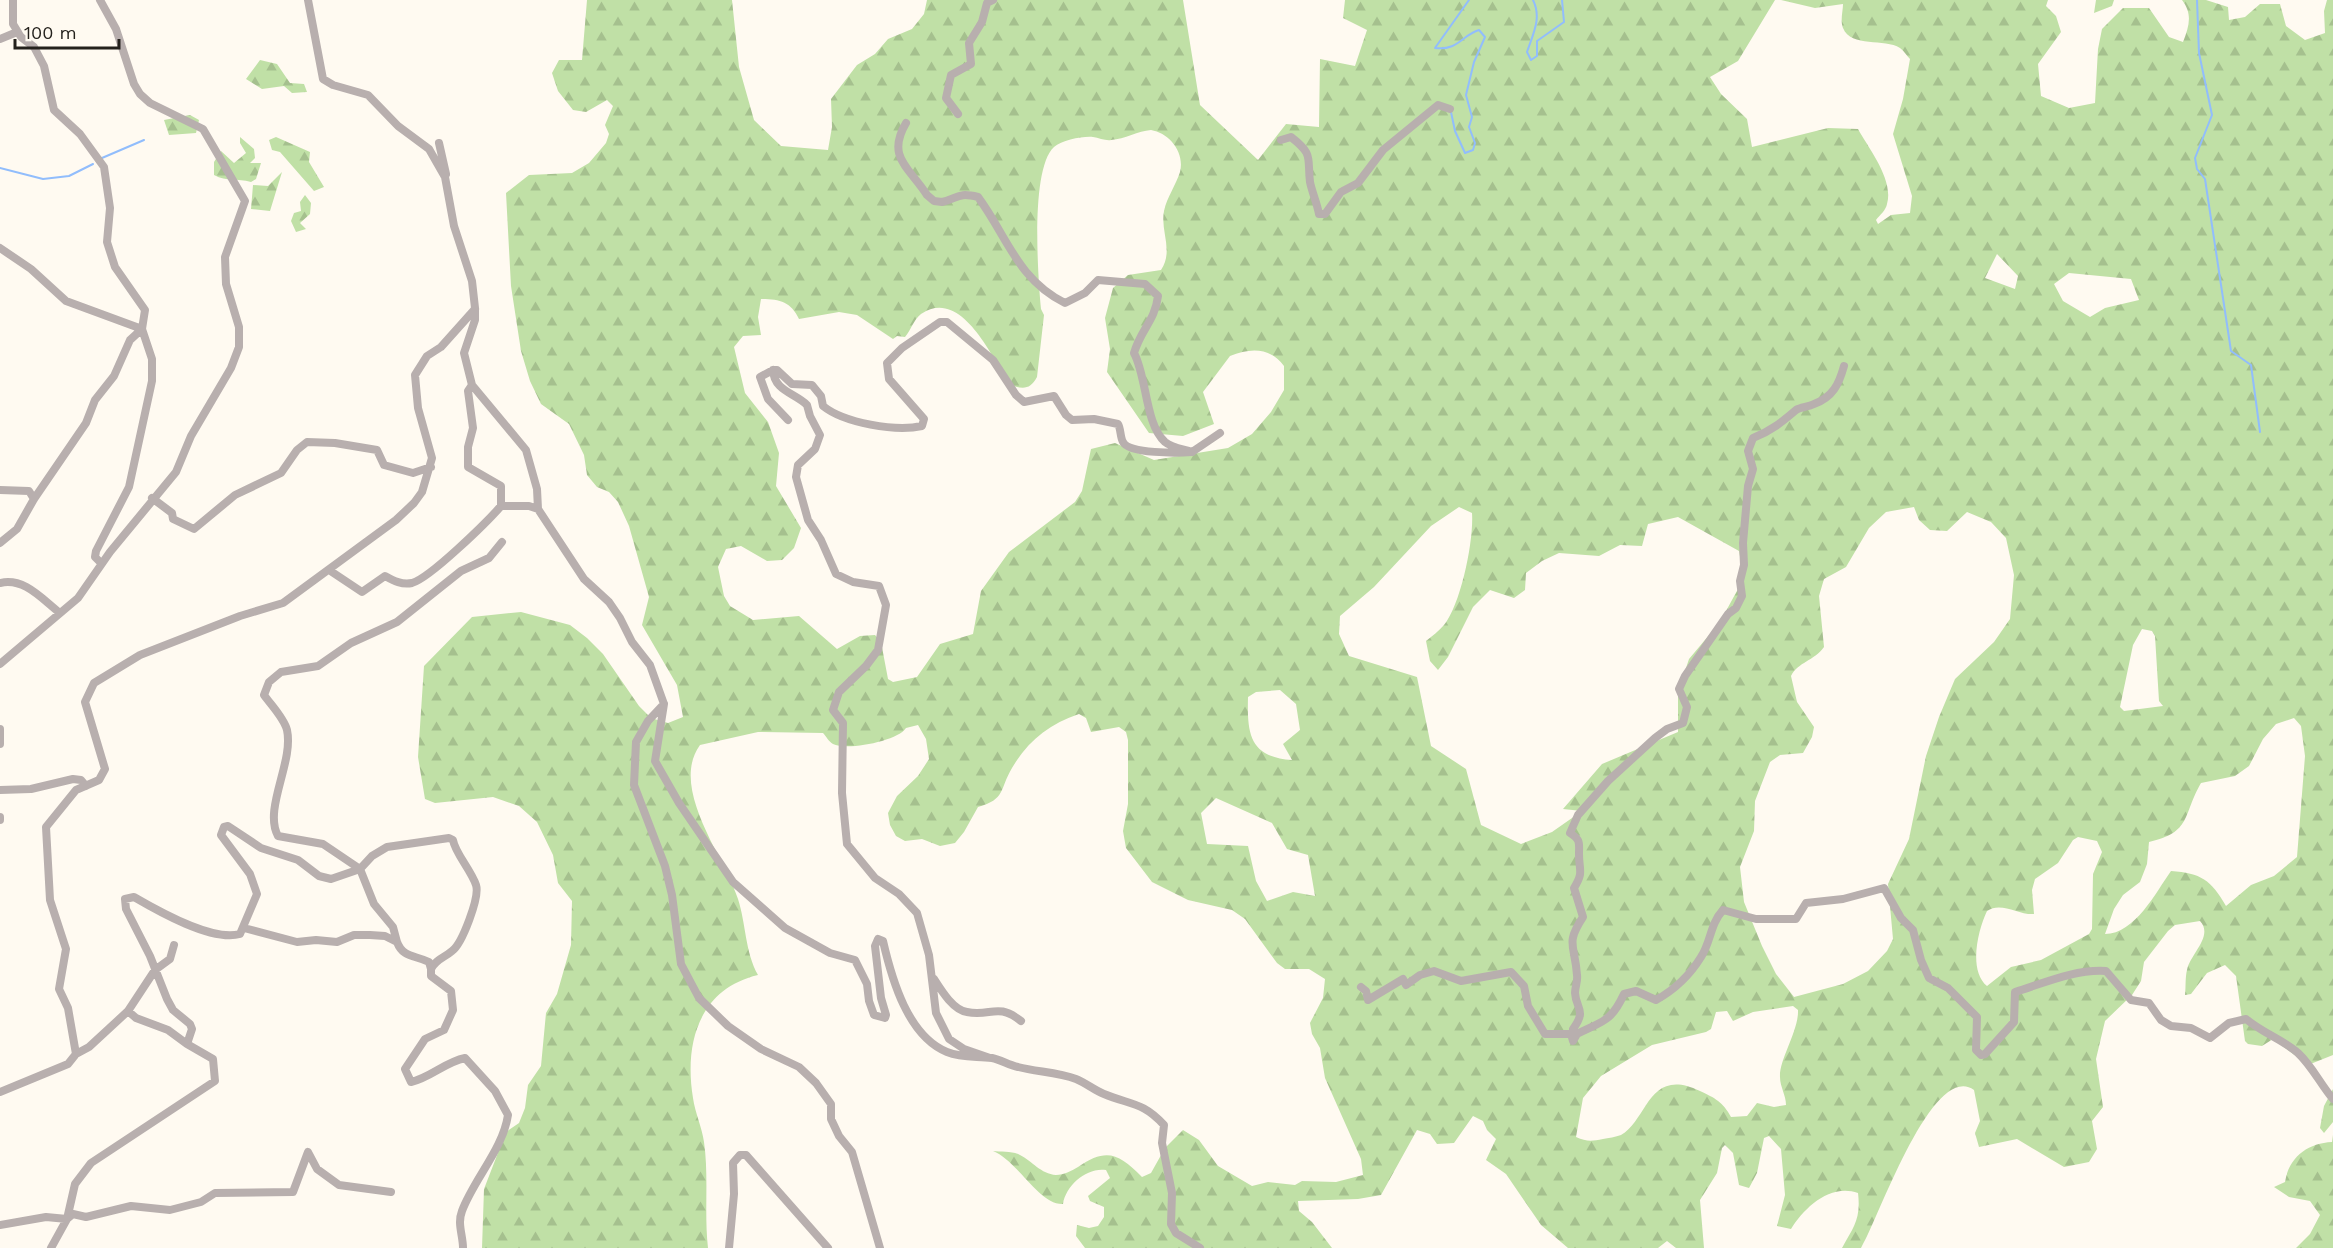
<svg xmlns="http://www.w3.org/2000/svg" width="2333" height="1248" font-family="'Work Sans',sans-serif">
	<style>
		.forest { fill: url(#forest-firs); fill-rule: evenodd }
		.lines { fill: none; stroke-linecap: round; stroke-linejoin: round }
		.stream { stroke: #91bdfc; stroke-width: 2 }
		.minor { stroke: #b8afae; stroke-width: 8 }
	</style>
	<defs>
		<pattern id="forest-firs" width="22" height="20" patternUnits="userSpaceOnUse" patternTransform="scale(1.5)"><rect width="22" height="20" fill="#c0e0a6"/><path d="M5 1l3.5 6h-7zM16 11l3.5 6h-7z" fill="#a5c08e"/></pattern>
	</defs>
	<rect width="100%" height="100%" fill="#fffaf1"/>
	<!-- forest -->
	<path class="forest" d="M587 0H732L739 67 754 120 781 146 828 150 832 127 831 99 857 65 875 54 888 39 912 29 924 14 927 0H1183L1200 105 1258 160 1286 124 1319 127 1320 59 1355 66 1367 30 1343 18 1345 0H1775L1738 61 1710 77 1721 94 1747 119 1752 147 1828 128 1858 129C1869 149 1894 180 1887 204 1886 210 1880 215 1876 220L1878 224 1891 215 1910 213 1912 196 1893 134 1903 99 1910 59C1907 56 1904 51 1900 48 1885 38 1851 48 1843 28 1840 21 1843 11 1843 4L1815 8 1781 0H2048L2046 6 2056 16 2061 32 2038 64 2041 96 2069 108 2095 103 2098 49 2102 29 2123 8H2149L2169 37 2183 42C2189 27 2193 14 2182 0H2206L2228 7 2229 20 2245 17 2260 4H2280L2286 26 2305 40 2325 33 2324 11 2327 0H2333V1055L2308 1065 2273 1039 2262 1046 2248 1044 2245 1041 2236 976 2225 965 2207 973 2191 994 2185 995C2186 987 2185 978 2187 970 2190 954 2214 936 2200 921L2175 925 2168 931 2144 962 2141 981 2132 995 2105 1021 2096 1059 2103 1107 2092 1121 2097 1149 2089 1162 2064 1167 2017 1139 1979 1147 1975 1133 1980 1121 1974 1090C1932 1060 1877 1223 1861 1248H1842C1854 1226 1861 1219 1858 1193 1830 1183 1804 1208 1791 1229L1777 1226 1785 1195 1781 1149 1769 1136 1764 1138 1757 1173 1749 1188 1739 1185 1733 1153 1725 1145 1722 1148 1717 1173 1700 1200 1704 1248H1676L1667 1241 1658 1248H1568L1541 1225 1506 1174 1486 1160 1496 1139 1487 1130 1483 1121 1473 1116 1454 1143 1437 1144 1430 1134 1417 1130 1381 1195 1358 1199 1298 1201 1299 1211 1312 1222 1332 1248H1085L1076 1236 1077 1225 1089 1228 1098 1226 1104 1217V1207L1090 1201 1088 1196 1110 1178 1106 1170C1087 1167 1066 1185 1063 1204 1039 1205 1018 1161 993 1151 1001 1152 1013 1151 1020 1155 1032 1161 1041 1174 1056 1175 1064 1175 1071 1171 1078 1167 1107 1147 1119 1154 1142 1177L1151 1173 1165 1148 1183 1130 1199 1140 1218 1166 1252 1186 1268 1182 1295 1185 1302 1181 1336 1182 1363 1175 1361 1159 1325 1078 1320 1048 1312 1034 1310 1023 1323 998 1325 979 1309 969H1285L1277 963 1245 919 1232 910 1188 900 1152 882 1126 848 1123 831 1128 804V740L1126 732 1119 727 1091 732 1086 718 1079 714C1049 724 1028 741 1012 768 999 790 1006 799 978 807L964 832 955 843 940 846 922 839 905 841 896 836 890 825 888 813 897 796 918 776 929 759 926 739 918 725 906 728C898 741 847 751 833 744 829 742 826 736 823 733L758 732 700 745C669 788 724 856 738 899 746 924 745 952 758 975 699 989 684 1043 693 1098 695 1113 702 1127 704 1142 709 1177 704 1213 708 1248H482L484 1189 506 1132 519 1123 525 1108 528 1085 541 1066 546 1013 557 994 571 945 572 901 558 883 553 855 537 822 519 806 493 797 435 803 425 799 418 757 424 666 472 617 521 612 570 625 587 638 603 654 639 706 651 718 668 723 683 717 677 685 642 625 649 597 629 526 618 502 609 492 597 487 587 475 584 455 569 424 541 404 530 381 521 351 511 286 506 193 529 175 572 173 589 163 606 143 609 134 605 125 613 106 607 100 586 112 573 110 558 91 552 73 559 60H582ZM1151 130C1169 133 1185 152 1180 172 1176 185 1167 197 1164 211 1160 231 1174 251 1161 270L1128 275 1113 288 1105 318 1110 349 1107 372 1149 433 1183 436 1214 424 1203 392 1230 356C1250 348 1270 347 1284 366V390L1271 412 1252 434 1228 448 1154 460 1115 443 1091 449 1082 491 1075 502 1009 552 981 591 973 634 940 644 917 677 893 682 888 679 881 642 875 635 860 636 837 649 799 616 753 620 730 606 724 596 718 567 726 549 741 546 767 561 782 560 794 548 801 528 776 486 779 453 768 422 745 393 734 347 743 336 761 335 758 317 761 299C780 299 791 302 799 319L839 312 857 315 893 339 897 336 905 337C911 330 914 319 921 314 962 286 993 360 1010 385 1023 389 1030 390 1037 377L1044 315 1041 309C1038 277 1030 169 1054 147 1062 140 1083 136 1093 137 1099 138 1106 141 1111 140 1125 139 1138 131 1151 130ZM1997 254 2018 276 2015 289 1985 278ZM2069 273 2131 279 2139 300 2105 308 2090 317 2063 301 2054 284ZM1459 507 1472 513C1474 540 1461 604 1444 625 1439 631 1432 636 1426 641L1430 661 1438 670 1448 657 1473 607 1490 590 1514 598 1525 590 1526 573 1542 561 1559 553 1599 556 1620 545 1642 546 1648 524 1678 517 1739 551 1744 578 1720 622 1689 659 1678 692V732L1602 764 1563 809 1582 811 1552 832 1521 844 1481 825 1466 769 1431 746 1417 677 1349 656 1339 634 1340 616 1374 587 1431 526ZM1914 507 1919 520 1930 530 1947 531 1967 512 1991 522 2006 538 2014 575 2010 619 1994 642 1955 679 1939 717 1926 756 1909 839 1888 884 1893 939 1887 951 1868 971 1843 984 1794 997 1776 974 1762 946 1744 902 1740 867 1754 831 1755 801 1770 762 1780 755 1803 753 1812 737 1814 727 1797 702 1791 676C1798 662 1814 661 1824 647L1819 596 1824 579 1846 567 1869 528 1886 512ZM2142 629 2152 631 2155 636 2159 701 2163 706 2124 711 2120 707 2133 645ZM1280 690 1296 704 1300 730 1283 744 1292 760C1250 757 1247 735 1248 697L1256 692ZM2294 718 2301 726 2305 756 2297 857 2274 876 2251 885 2226 906C2211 880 2201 873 2171 871 2156 892 2135 934 2105 934L2114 909 2123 895 2140 882 2147 864 2149 842C2192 832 2182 816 2201 783L2235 776 2249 766 2263 739 2276 724ZM1216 798 1272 823 1287 849 1308 855 1315 896 1293 892 1267 901 1256 881 1248 846 1207 844 1201 813ZM2078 837 2097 841 2102 852 2093 874 2092 929 2089 934 2041 960 2011 967 1987 986C1968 970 1978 930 1987 911 2001 901 2018 915 2034 914L2032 890 2035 879 2058 863 2073 840ZM1793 1006 1798 1010C1799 1030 1779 1060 1780 1077 1780 1087 1786 1095 1786 1105L1774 1107 1757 1103 1747 1116 1731 1117C1723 1102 1715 1098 1700 1091 1648 1066 1648 1120 1621 1135 1616 1137 1608 1138 1603 1139 1592 1141 1587 1142 1576 1137L1583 1098 1601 1076 1652 1045 1706 1032 1711 1029 1716 1012 1727 1011 1733 1021 1753 1012Z
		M2096 0H2114L2112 6 2094 13Z
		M260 60 277 64 290 83 304 84 307 92 292 93 284 86 262 89 246 79Z
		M190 115 199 120 196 133 169 135 164 120Z
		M240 137 254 149 255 158 250 163H261L256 179 251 182C237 178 227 182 214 175V162L221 151 234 163 246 153 240 143Z
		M276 137 310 152 309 162 324 187 314 191 280 152 272 150 269 140Z
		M282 172 270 211 251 209 253 185 268 186Z
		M305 195 311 203 310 214 300 223 306 229 296 232 291 221 294 213 301 211 300 202Z
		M2333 1089V1122L2324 1133 2320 1128 2324 1106Z
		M2333 1135V1248H2296L2310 1234 2320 1215 2310 1201 2289 1197 2274 1187 2285 1182C2289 1157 2308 1143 2332 1142Z"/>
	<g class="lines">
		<!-- stream -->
		<path class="stream" d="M1533 0C1542 18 1533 34 1527 52L1531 60 1537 56V41L1564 22 1562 0
			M2197 0 2199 53 2212 115 2195 158 2197 169 2205 179 2231 351 2251 365 2260 432
			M1451 112 1455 131 1465 153 1473 150 1475 143 1469 127 1472 117 1466 95 1474 62 1485 37 1479 30C1462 35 1458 51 1435 48L1469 0
			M102 158 144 140
			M0 168 43 179 69 176 93 164"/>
		<!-- minor -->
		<path class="minor" d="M13 0V24L21 37 34 47 44 66 54 110 80 134 104 167 110 208 107 242 115 267 145 310 142 329 152 359V381L129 487 96 551 95 557 101 563
			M308 0 323 79 333 85 368 95 398 126 429 149 445 177 454 226 472 281 475 308V320L464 353 472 385 526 450 537 489 538 509 584 579 609 602 620 618 632 642 650 665 664 704 648 721 636 742 634 785 665 866 672 895 681 964 699 998 728 1026 761 1049 799 1067 816 1083 831 1104V1119L839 1136 852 1152 880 1248
			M0 39 17 32
			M958 114 946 98 951 75 971 64 969 43 982 22 987 3 993 0
			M906 123C886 157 909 167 927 195L934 201 942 202C959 198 957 192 978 197 1007 236 1017 279 1065 303L1085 293 1098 280 1145 284 1158 296C1155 321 1141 329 1134 353 1147 377 1145 424 1165 442 1172 448 1183 449 1192 452L1220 433
			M1281 140 1291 137C1314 155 1307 157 1310 182 1312 192 1317 203 1319 214H1325L1341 192 1358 183 1383 150 1438 105 1450 109
			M439 143 446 174
			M0 248 31 269 66 301 142 329
			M773 370 760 377 768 399 788 420
			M472 385 468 391 473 428 468 447V467L501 486V506
			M0 490 29 491 34 499
			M152 498 172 513 173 519 194 529 235 495 281 473 297 450 307 442 335 443 377 450 384 465 413 473 431 467
			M0 543 17 529 34 499 86 423 95 400 114 376 130 340 142 329
			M329 570 362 592 385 576C394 581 402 585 412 583 430 578 487 522 501 506H529L538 509
			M0 583C24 577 42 599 60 613
			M0 664 78 598 110 552 176 472 191 436 231 368 239 347V327L226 284 225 257 245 201 203 129 150 103 140 94 134 84 116 29 100 0
			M664 704 655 761 679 803 733 882 785 928 830 953 855 960 867 984 869 1001 874 1015 885 1018 886 1015 881 998 875 946 878 939 883 941C892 980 908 1036 947 1052 962 1058 976 1056 992 1058 1001 1060 1009 1065 1018 1067 1037 1072 1058 1072 1076 1079 1086 1083 1094 1090 1104 1094 1131 1105 1143 1102 1164 1125L1162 1143 1172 1193 1171 1224 1176 1233 1200 1248
			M0 729V744
			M0 790 31 789 73 779 81 780 86 786
			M0 817V820
			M244 928 297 942 316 940 337 942 354 935H370L385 936 397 942C403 958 415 955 429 962L431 969
			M934 979C941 990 953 1010 967 1012 991 1017 997 1002 1021 1021
			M1361 987 1366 991 1368 1000 1403 979 1406 985 1420 975 1434 971 1461 981 1511 972 1524 986 1528 1006 1545 1034H1571L1573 1041 1577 1034C1603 1021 1611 1022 1624 994L1636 991 1656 1000C1674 990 1690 975 1701 957 1711 942 1710 924 1723 910L1756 919H1796L1806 903 1843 899 1884 888 1901 918 1913 930 1921 960 1929 978 1948 988 1977 1017 1976 1050 1981 1055 1985 1054 2014 1022 2015 992C2044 983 2075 969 2106 971L2131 1000 2149 1003 2161 1020 2171 1026 2191 1028 2210 1038 2229 1023 2246 1019C2264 1034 2282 1039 2298 1053 2312 1066 2321 1085 2333 1099
			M128 1011 136 1018 168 1030 187 1044 192 1029 190 1024 173 1010 167 999 150 956 126 909 125 899 134 897C158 911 212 942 240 934L257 894 250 874 221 835 224 827 228 826 261 848 298 860 319 876 331 879 360 869 374 904 393 927 397 942
			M1577 1034 1573 1029C1587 1010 1576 1009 1575 993 1575 987 1578 981 1577 975 1575 945 1565 944 1583 917L1574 888C1584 872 1579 871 1579 854 1579 843 1581 840 1570 833L1578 815 1608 781 1655 738 1667 729 1683 723 1687 707 1679 689 1685 676 1728 614 1736 608 1742 596 1740 581 1744 565 1743 543 1748 486 1753 469 1748 451 1753 438C1771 431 1782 422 1796 410 1801 407 1808 407 1814 404 1833 397 1839 384 1844 366
			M76 1054 89 1047 128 1011 155 970 170 959 174 945
			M990 1058 964 1049 949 1039 936 1013 929 955 917 913 899 894 875 878 847 844 842 793 843 723 833 710 839 692 866 666 878 650 886 605 879 586 853 582 836 574 821 540 808 520 796 477 798 465 815 449 820 435 810 416 807 405C795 393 774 391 773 370H777L792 384 812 385 821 396 823 406C844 423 896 432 922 426L924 419 889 379 887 363 902 348 940 322H947L993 360 1016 395 1024 402 1054 396 1066 415 1072 420 1094 419 1118 424C1121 429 1120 437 1123 442 1129 454 1178 453 1192 452
			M0 1092 68 1064 76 1054 68 1008 59 989 66 949 50 900 46 827 76 790 99 780 105 769 85 702 94 683 140 655 240 616 283 603 396 520 414 503 422 492 432 458 418 408 415 375 427 356 441 347 475 309
			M0 1225 46 1217 67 1219 73 1214 86 1217 131 1206 170 1210 201 1202 215 1193 293 1192 308 1152 317 1169 339 1185 391 1192
			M51 1248 67 1219 75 1184 91 1163 215 1081 213 1059 187 1044
			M463 1248C463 1235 457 1224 462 1211 474 1179 503 1149 508 1115L495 1091 465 1058C445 1062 430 1078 411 1082L405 1069 425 1039 444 1030 453 1010 451 991 431 976V969C436 959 444 958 452 951 462 944 480 897 476 885 471 870 455 853 453 840L449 838 387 847 372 856 360 869 323 844 278 836C263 809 294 762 287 730 284 718 271 705 264 695L269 682 281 672 318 666 351 643 397 622 461 571 489 558 502 542
			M729 1248 734 1194 733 1163 740 1155H746L828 1248"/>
	</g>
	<!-- scale -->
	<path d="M15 39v9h104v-9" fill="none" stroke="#24211c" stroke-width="3"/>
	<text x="24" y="39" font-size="18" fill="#24211c" stroke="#fffaf1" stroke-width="4.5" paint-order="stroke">100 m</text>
</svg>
